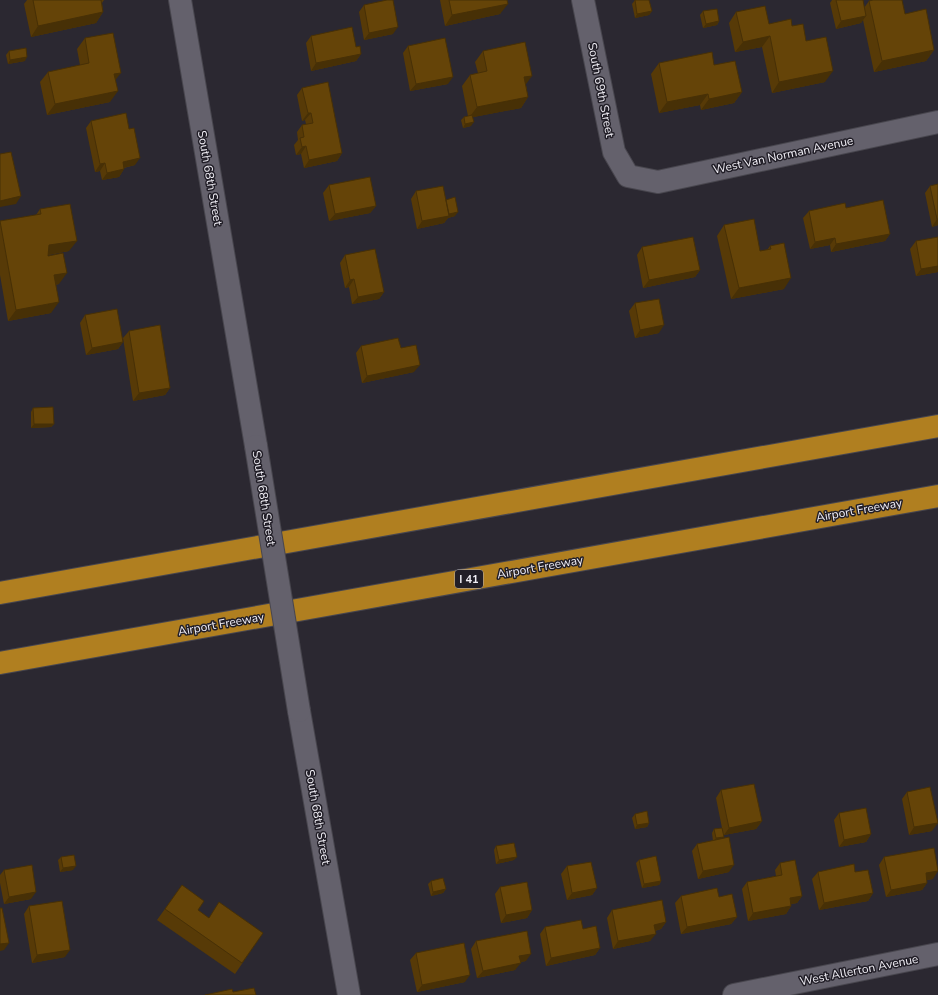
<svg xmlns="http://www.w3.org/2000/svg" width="938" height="995" font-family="'Nunito Sans',sans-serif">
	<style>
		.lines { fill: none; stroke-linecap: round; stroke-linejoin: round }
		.minor-casing { stroke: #48464e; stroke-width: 24 }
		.highway-casing { stroke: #48464e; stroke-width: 24 }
		.minor { stroke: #64616c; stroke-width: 22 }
		.highway { stroke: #b07f20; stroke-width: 22 }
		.minor-bridge-casing { stroke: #48464e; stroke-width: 24; stroke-linecap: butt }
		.minor-bridge { stroke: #64616c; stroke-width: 22 }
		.wall { fill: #573a07 }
		.shaded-wall { fill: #473006 }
		.building { fill: #654408; stroke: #473006 }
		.labels { text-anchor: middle; stroke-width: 3; stroke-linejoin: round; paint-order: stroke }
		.shield { fill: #211e27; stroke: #b3b0b8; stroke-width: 1 }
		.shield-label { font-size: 11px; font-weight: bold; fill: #f1eff6 }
		.street-label { font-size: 12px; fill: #f1eff6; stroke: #211e27 }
	</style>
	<rect width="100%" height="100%" fill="#2b2831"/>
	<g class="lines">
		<!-- minor casing -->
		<g class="minor-casing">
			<path id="minor" d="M180 0 256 446
				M583 0 614 152 628 176 658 182 938 122
				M299 711 349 995
				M734 995 938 954"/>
		</g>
		<!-- highway casing -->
		<g class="highway-casing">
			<path id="highway" d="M0 593 938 426
				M0 663 938 496"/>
		</g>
		<!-- minor -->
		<use href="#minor" class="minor"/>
		<!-- highway -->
		<use href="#highway" class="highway"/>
		<!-- minor-bridge casing -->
		<g class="minor-bridge-casing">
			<path id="minor-bridge" d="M256 446 299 711"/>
		</g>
		<!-- minor-bridge -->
		<use href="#minor-bridge" class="minor-bridge"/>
	</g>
	<!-- wall -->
	<path class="wall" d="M27 0H104L102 3 103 12 96 23 31 37 24 4Z
		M440 0H507L500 14 445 26Z
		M635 0 652 11 649 15 635 18 632 4Z
		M832 0H863L864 8 869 1 905 14 934 50 926 61 874 72 863 20 861 23 836 29 830 3Z
		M364 5 393 34 364 40 359 12Z
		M703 11 719 21 717 25 703 28 700 15Z
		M736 12 769 24 792 26 806 41 825 82 772 93 762 47 735 52 729 23Z
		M311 36 356 47 361 54 356 61 311 71 306 43Z
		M85 38 116 81 110 102 47 115 40 82 48 72 80 65 77 49Z
		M408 46 448 84 410 91 403 53Z
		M9 51 25 61 8 64 6 55Z
		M483 51 526 85 528 97 521 108 473 117 471 126 463 128 461 120 464 117 468 116 462 86 470 75 478 73 475 62Z
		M659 63 714 65 742 92 734 103 701 110 700 105 659 113 651 74Z
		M302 88 342 153 337 161 304 168 301 154 296 155 294 145 298 140 297 132 302 125 306 124 305 120 302 121 297 95Z
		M91 121 135 165 124 168V169L119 177 102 180 100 171 95 172 86 128Z
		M329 185 376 206 370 213 329 221 323 193Z
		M930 186 938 225 932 227 925 193Z
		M416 191 446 201 455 216 448 218 444 223 417 229 411 199Z
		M846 208 890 234 885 241 831 252 830 245 810 249 803 218 809 211Z
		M40 209 69 251 48 255V256L59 284 55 285 51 313 8 321 0 275V221L36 215Z
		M724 225 760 251 767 250 770 246 784 289 731 299 717 236Z
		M916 241 938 272 916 276 910 249Z
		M642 247 700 270 695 277 643 288 637 255Z
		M345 255 384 292 379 299 352 304 349 287 345 288 340 263Z
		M635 303 659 333 635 338 629 311Z
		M85 315 123 342 118 349 86 355 80 323Z
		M129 331 170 388 165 395 133 401 123 338Z
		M361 346 401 348 414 372 362 383 356 353Z
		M33 408 54 424 51 427 31 428V412Z
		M721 790 762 821 756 829 724 835 723 839 729 872 698 879 692 851 697 844 713 841 712 833 714 829 722 828 716 798Z
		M907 792 932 831 909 835 902 799Z
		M839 813 871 834 866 842 839 847 834 820Z
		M635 814 649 823 647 827 635 829 632 818Z
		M496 846 514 860 496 864 494 850Z
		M61 857 73 870 60 872 58 860Z
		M884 857 933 879 927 880V883L922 890 886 897 879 865Z
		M639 860 661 881 659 885 642 888 636 863Z
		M780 863 802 896 797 903 791 904V906L786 914 748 921 742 889 747 882 776 876 775 870Z
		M567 866 597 888 592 895 567 900 561 874Z
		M4 870 31 899 4 904 0 883V875Z
		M818 872H855L873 893 868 901 819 910 812 879Z
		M431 881 446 889 443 893 431 896 428 884Z
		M182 885 198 910 208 918 263 933 235 974 157 920Z
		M500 887 532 910 527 918 501 923 495 894Z
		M681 896 719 897 737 917 731 924 681 934 675 903Z
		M29 906 65 957 32 963 24 914Z
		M612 910 666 922 661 929 655 931 650 941 613 949 607 918Z
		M545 927 583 929 600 948 595 955 546 966 540 934Z
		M476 941 526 961 520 962 515 970 477 978 471 949Z
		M416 953 465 982 417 992 410 960Z"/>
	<!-- shaded-wall -->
	<path class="shaded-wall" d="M508 4 500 14 445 26 452 15Z
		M652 11 649 15 635 18 637 14Z
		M103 12 96 23 31 37 38 26Z
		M866 16 861 23 836 29 841 21Z
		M719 21 717 25 703 28 706 24Z
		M398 27 393 34 364 40 369 33Z
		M770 36 762 47 735 52 743 42Z
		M934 50 926 61 874 72 882 61Z
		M361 54 356 61 311 71 316 63Z
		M27 57 25 61 8 64 10 60Z
		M833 71 825 82 772 93 779 82Z
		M121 73 113 83 114 74Z
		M532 76 524 87V77Z
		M453 77 448 84 410 91 416 84Z
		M118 91 110 102 47 115 55 104Z
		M742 92 734 103 701 110 709 99Z
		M708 94 700 105 659 113 667 102Z
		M528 97 521 108 469 118 477 107Z
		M308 113H311L305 120 302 121Z
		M474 122 471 126 463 128 465 124Z
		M306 146 301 154 296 155 302 147Z
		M342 153 337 161 304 168 309 160Z
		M140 158 135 165 118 169 123 162Z
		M105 163 100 171 95 172 100 164Z
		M124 169 119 177 102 180 107 173Z
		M21 196 16 204 0 207V201Z
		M376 206 370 213 329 221 335 214Z
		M458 212 455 216 448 218 444 223 417 229 422 221 448 216 449 214Z
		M937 219H938V225L932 227Z
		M890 234 885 241 831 252 836 244Z
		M835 238 830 245 810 249 815 242Z
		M77 241 69 251 42 256 49 245Z
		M938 266V272L916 276 921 269Z
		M700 270 695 277 643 288 649 280Z
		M67 273 59 284 46 286 54 275Z
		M791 278 784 289 731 299 739 288Z
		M354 279 349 287 345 288 350 280Z
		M384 292 379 299 352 304 358 297Z
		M59 302 51 313 8 321 16 310Z
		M664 325 659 333 635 338 640 330Z
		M123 342 118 349 86 355 92 348Z
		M420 365 414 372 362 383 367 376Z
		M170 388 165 395 133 401 139 393Z
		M34 424H54L51 427 31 428Z
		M762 821 756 829 724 835 729 828Z
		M649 823 647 827 635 829 637 825Z
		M938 823 932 831 909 835 914 827Z
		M871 834 866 842 839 847 844 840Z
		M724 837 721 841 713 842 716 838Z
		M517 857 514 860 496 864 499 860Z
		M734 865 729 872 698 879 703 871Z
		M76 866 73 870 60 872 63 868Z
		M938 871 933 879 920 881 926 873Z
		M661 881 659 885 642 888 644 884Z
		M927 883 922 890 886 897 891 890Z
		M597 888 592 895 567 900 572 893Z
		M446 889 443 893 431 896 433 892Z
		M36 892 31 899 4 904 9 897Z
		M873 893 868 901 819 910 824 903Z
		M802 896 797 903 785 905 790 898Z
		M791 906 786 914 748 921 753 913Z
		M532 910 527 918 501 923 506 915Z
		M737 917 731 924 681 934 687 927Z
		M666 922 661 929 649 932 654 925Z
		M656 934 650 941 613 949 618 941Z
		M9 943 4 950 0 951V944Z
		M600 948 595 955 546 966 551 958Z
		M70 950 65 957 32 963 37 955Z
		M531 954 526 961 514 963 519 956Z
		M521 963 515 970 477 978 483 971Z
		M470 975 465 982 417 992 422 985Z"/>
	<!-- building -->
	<path class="building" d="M33 0H101L103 12 38 26Z
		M387 0H393L398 27 369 33 364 5Z
		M449 0H507L508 4 452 15Z
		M635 0H649L652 11 637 14Z
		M836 0H863L866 16 841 21Z
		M873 0H902L905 14 926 9 934 50 882 61 869 1Z
		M765 6 769 24 791 19 792 26 803 24 806 41 826 37 833 71 779 82 770 36 743 42 736 12Z
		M717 9 719 21 706 24 703 11Z
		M352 27 356 47 360 46 361 54 316 63 311 36Z
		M113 33 121 73 114 74 118 91 55 104 48 72 89 63 85 38Z
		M445 38 453 77 416 84 408 46Z
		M525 42 532 76 524 77 528 97 477 107 470 75 487 71 483 51Z
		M26 48 27 57 10 60 9 51Z
		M712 52 714 65 735 61 742 92 709 99 708 94 667 102 659 63Z
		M328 82 342 153 309 160 306 146 302 147 300 138 304 137 302 125 313 123 311 113H308L302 88Z
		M126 113 129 129 134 128 140 158 123 162 124 169 107 173 105 163 100 164 91 121Z
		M472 115 474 122 465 124 464 117Z
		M11 152 21 196 0 201V154Z
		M370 177 376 206 335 214 329 185Z
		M938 184V219H937L930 186Z
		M443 186 449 216 422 221 416 191Z
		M455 197 458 212 449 214 446 200Z
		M883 200 890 234 836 244 835 238 815 242 809 211 845 203 846 208Z
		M70 204 77 241 49 245 48 256 63 253 67 273 54 275 59 302 16 310 0 221 41 214 40 209Z
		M754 219 760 251 771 249 770 246 784 243 791 278 739 288 724 225Z
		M693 237 700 270 649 280 642 247Z
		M938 237V266L921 269 916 241Z
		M375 249 384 292 358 297 354 279 350 280 345 255Z
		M659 299 664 325 640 330 635 303Z
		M117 309 123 342 92 348 85 315Z
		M160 325 170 388 139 393 129 331Z
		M398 338 401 348 416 345 420 365 367 376 361 346Z
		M53 407 54 424H34L33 408Z
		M754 784 762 821 729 828 721 790Z
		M930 787 938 823 914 827 907 792Z
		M866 808 871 834 844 840 839 813Z
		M647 811 649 823 637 825 635 814Z
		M722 828 724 837 716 838 714 829Z
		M729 837 734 865 703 871 697 844Z
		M514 843 517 857 499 860 496 846Z
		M934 848 938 871 926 873 927 883 891 890 884 857Z
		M74 855 76 866 63 868 61 857Z
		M656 856 661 881 644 884 639 860Z
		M795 860 802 896 790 898 791 906 753 913 747 882 782 875 780 863Z
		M591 862 597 888 572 893 567 866Z
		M854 864 855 872 868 870 873 893 824 903 818 872Z
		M32 865 36 892 9 897 4 870Z
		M443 878 446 889 433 892 431 881Z
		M527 882 532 910 506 915 500 887Z
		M182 885 204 901 198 910 209 918 219 902 263 933 242 963 165 909Z
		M717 888 719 897 732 894 737 917 687 927 681 896Z
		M662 900 666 922 654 925 656 934 618 941 612 910Z
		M62 901 70 950 37 955 29 906Z
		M0 908H2L9 943 0 944Z
		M581 920 583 929 596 926 600 948 551 958 545 927Z
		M527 931 531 954 519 956 521 963 483 971 476 941Z
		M464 943 470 975 422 985 416 953Z
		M254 988 256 995H205L232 989 233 992Z"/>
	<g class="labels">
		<!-- shield labels -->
		<rect class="shield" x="455" y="570" width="28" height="18" rx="3"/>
		<g class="shield-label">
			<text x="469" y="583">I 41</text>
		</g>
		<!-- street labels -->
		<g class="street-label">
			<text transform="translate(601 90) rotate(79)" y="4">South 69th Street</text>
			<text transform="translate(783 155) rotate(-12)" y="4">West Van Norman Avenue</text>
			<text transform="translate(210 178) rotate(80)" y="4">South 68th Street</text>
			<text transform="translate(264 498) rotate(81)" y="4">South 68th Street</text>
			<text transform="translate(859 510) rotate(-10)" y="4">Airport Freeway</text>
			<text transform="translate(540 567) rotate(-10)" y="4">Airport Freeway</text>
			<text transform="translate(221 624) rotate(-10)" y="4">Airport Freeway</text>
			<text transform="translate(318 817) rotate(80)" y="4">South 68th Street</text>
			<text transform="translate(859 970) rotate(-11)" y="4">West Allerton Avenue</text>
		</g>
	</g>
</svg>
